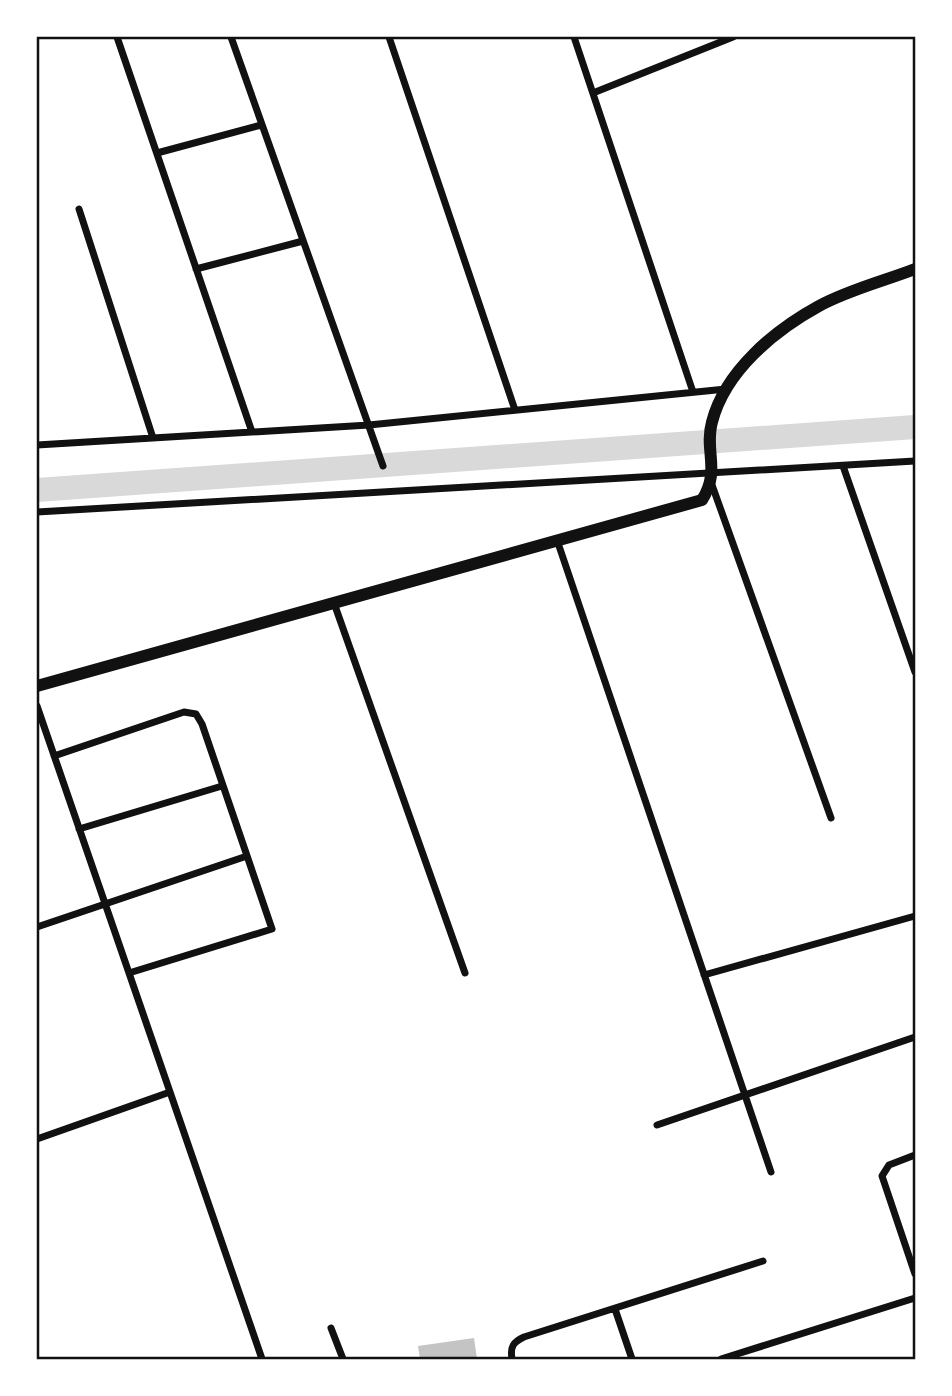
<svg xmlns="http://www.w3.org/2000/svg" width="952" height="1396" font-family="'Fira Sans',sans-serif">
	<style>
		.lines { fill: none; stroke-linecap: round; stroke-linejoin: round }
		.canal { stroke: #d9d9d9; stroke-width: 24 }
		.building { fill: #c4c4c4 }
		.minor { stroke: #111; stroke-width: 7 }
		.tertiary { stroke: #111; stroke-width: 12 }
		.neatline { fill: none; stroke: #111; stroke-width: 2.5 }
	</style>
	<rect width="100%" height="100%" fill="#fff"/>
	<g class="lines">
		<!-- canal -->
		<path class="canal" d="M37 490 915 427"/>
	</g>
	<!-- building -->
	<path class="building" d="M474 1338 477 1359H420L418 1346Z"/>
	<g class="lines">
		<!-- minor -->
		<path class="minor" d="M117 37 252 432
			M231 37 383 466
			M389 37 515 410
			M574 37 693 392
			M593 93 733 37
			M157 153 261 125
			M79 209 153 438
			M196 269 303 241
			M37 445 369 425 726 389
			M843 466 915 672
			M712 485 831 818
			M37 512 915 461
			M557 540 771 1172
			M334 603 465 973
			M37 706 262 1359
			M54 756 184 712 196 714 202 724 272 929 129 973
			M79 829 222 786
			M37 927 247 856
			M704 975 915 916
			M657 1125 915 1037
			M37 1139 170 1092
			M915 1155 889 1165 882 1176 915 1274
			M615 1309 632 1359
			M331 1328 343 1359
			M512 1359C510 1347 513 1342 524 1337L763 1261
			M721 1359 915 1298"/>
		<!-- tertiary -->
		<path class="tertiary" d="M37 686 702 500C721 470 704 451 712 422 725 371 775 330 819 306 848 290 884 281 915 269"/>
	</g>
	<!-- border -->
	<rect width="952" height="1396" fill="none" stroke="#ffffff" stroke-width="77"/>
	<rect x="38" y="38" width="876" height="1320" class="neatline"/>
</svg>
